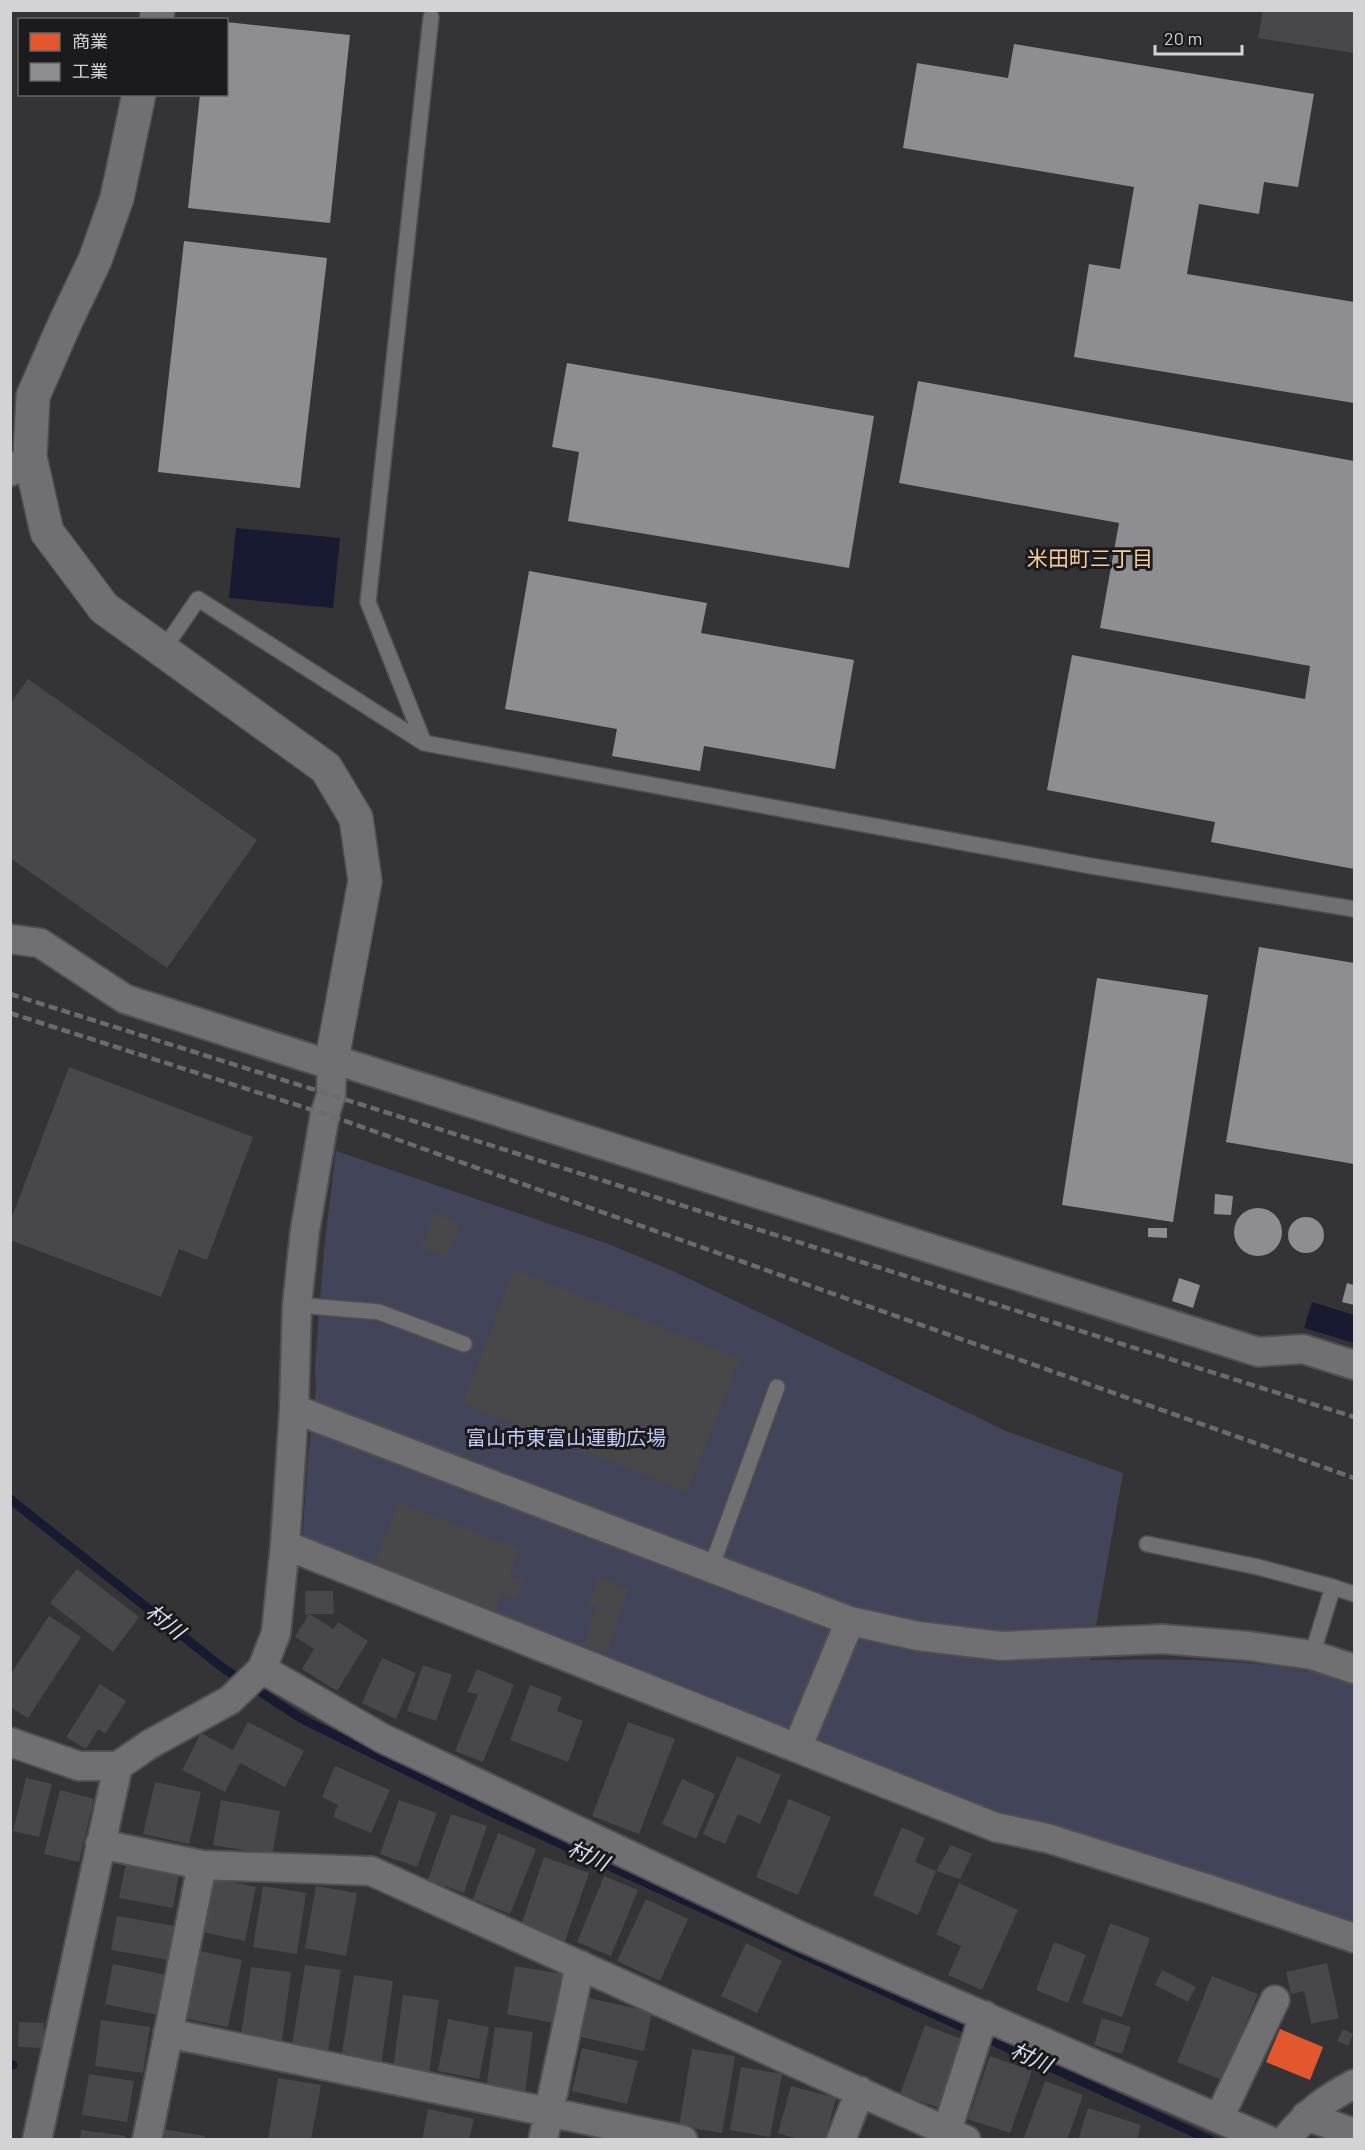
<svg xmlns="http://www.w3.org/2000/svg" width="1365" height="2150" font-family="Barlow,'Noto Sans JP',sans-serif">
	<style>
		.green { fill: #424459 }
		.water { fill: #181a31 }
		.shops { fill: #e4572e }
		.industry { fill: #8d8d92 }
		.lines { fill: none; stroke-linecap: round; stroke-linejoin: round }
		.stream { stroke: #181a31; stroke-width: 9 }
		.building { fill: #48484a }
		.service-casing { stroke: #505052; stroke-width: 18 }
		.minor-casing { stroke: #505052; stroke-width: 32 }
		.tertiary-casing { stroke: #505052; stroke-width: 36 }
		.service { stroke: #707072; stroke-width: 15 }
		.minor { stroke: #707072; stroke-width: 28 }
		.tertiary { stroke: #707072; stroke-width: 33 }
		.rail { stroke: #6b6b6d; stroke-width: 4.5; stroke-dasharray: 9 4.5; stroke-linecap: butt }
		.labels { text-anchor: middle; stroke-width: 6; stroke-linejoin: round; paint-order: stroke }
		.park-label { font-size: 20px; fill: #c3c9f7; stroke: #1b1b1d }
		.neighbourhood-label { font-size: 21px; fill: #f8cb9b; stroke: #1b1b1d }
		.water-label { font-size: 21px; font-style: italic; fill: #dde1f8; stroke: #1b1b1d }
	</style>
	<rect width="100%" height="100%" fill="#343436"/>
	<!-- green -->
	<path class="green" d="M336 1151 611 1245 675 1272 1006 1431 1123 1473 1090 1660C1176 1659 1272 1657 1354 1682V1924L991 1815 302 1544 308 1455 316 1389 315 1366 324 1250Z"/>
	<!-- water -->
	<path class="water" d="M236 528 340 538 333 608 229 598Z
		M1312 1302 1354 1315V1343L1304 1328Z"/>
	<!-- shops -->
	<path class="shops" d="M1280 2029 1323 2047 1310 2080 1266 2062Z"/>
	<!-- industry -->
	<path class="industry" d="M226 22 350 35 330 223 188 208 200 94H226Z
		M1014 44 1314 94 1298 187 1264 182 1259 214 1199 204 1187 274 1354 302V403L1074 357 1089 264 1120 269 1134 187 903 148 917 63 1008 78Z
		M184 241 327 258 300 488 158 472Z
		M567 363 874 416 849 568 568 521 579 452 552 447Z
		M918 381 1354 461V869L1211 842 1215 822 1047 790 1072 655 1305 699 1310 666 1100 628 1119 523 899 483Z
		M529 571 707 603 701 633 854 660 835 769 704 746 700 771 612 756 617 729 505 709Z
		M1259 947 1354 963V1164L1226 1142Z
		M1097 978 1208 995 1173 1222 1062 1205Z
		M1215 1194 1233 1196 1231 1215 1214 1214Z
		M1234 1232a24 24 0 1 1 48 0a24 24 0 1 1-48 0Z
		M1288 1235a18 18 0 1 1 36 0a18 18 0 1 1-36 0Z
		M1148 1228H1167V1238L1148 1237Z
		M1179 1278 1200 1285 1193 1308 1172 1301Z
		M1347 1283 1354 1285V1305L1342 1302Z"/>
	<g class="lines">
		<!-- stream -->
		<path class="stream" d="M10 1499 223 1668 302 1719 495 1814 1210 2140
			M10 2065H13"/>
	</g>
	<!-- building -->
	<path class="building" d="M1263 10H1354V53L1258 38Z
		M28 679 257 840 167 968 10 858V704Z
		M69 1067 253 1137 207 1260 179 1249 161 1297 10 1240V1222Z
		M435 1213 461 1223 447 1257 421 1247Z
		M514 1269 740 1358 688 1492 462 1404Z
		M398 1502 520 1549 510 1576 523 1580 516 1599 503 1594 496 1611 374 1564Z
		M77 1569 139 1617 113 1652 50 1603Z
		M599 1577 629 1589 607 1653 583 1644 596 1606 588 1603Z
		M305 1591H333L334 1614H309L334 1629 338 1622 368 1641 337 1691 302 1669 314 1649 295 1637 309 1614 305 1615Z
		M49 1616 81 1637 28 1718 10 1707V1675Z
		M382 1658 416 1673 396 1719 362 1703Z
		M423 1665 452 1675 436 1721 407 1711Z
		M477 1669 514 1685 483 1762 455 1751 478 1694 467 1692Z
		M100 1684 126 1701 105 1734 98 1729 86 1749 66 1737Z
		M530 1685 562 1697 557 1711 583 1721 568 1762 510 1740Z
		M248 1722 304 1751 285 1787 240 1763 225 1792 182 1770 201 1733 233 1750Z
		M628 1722 675 1739 639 1834 592 1816Z
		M737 1756 781 1775 760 1824 738 1814 725 1844 703 1834Z
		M335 1766 390 1790 371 1833 333 1817 338 1805 322 1797Z
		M26 1778 52 1784 39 1837 13 1831Z
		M682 1779 715 1794 696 1839 662 1824Z
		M155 1782 201 1792 189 1844 143 1834Z
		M60 1790 94 1799 79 1862 44 1854Z
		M789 1799 831 1817 798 1895 756 1877Z
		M221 1800 280 1811 272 1855 213 1845Z
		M399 1800 437 1813 417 1867 380 1854Z
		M451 1814 487 1826 464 1893 428 1880Z
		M902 1827 925 1838 915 1862 936 1871 918 1915 873 1895Z
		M498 1833 536 1849 510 1914 473 1899Z
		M951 1845 972 1854 960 1879 936 1871Z
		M544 1857 589 1873 565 1941 521 1926Z
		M126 1863 179 1872 173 1908 119 1898Z
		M604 1876 638 1890 611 1956 577 1942Z
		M213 1878 256 1887 245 1941 202 1932Z
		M959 1883 1018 1910 982 1990 948 1975 961 1946 936 1934Z
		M263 1886 306 1893 297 1954 253 1947Z
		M316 1886 357 1893 346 1956 305 1948Z
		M646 1899 688 1919 660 1981 617 1961Z
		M117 1916 175 1926 169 1960 111 1950Z
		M1110 1923 1150 1938 1122 2017 1082 2003Z
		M1054 1942 1086 1955 1068 2003 1036 1990Z
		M746 1943 782 1961 757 2013 721 1996Z
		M200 1951 242 1960 228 2027 187 2019Z
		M1327 1963 1339 2018 1311 2024 1304 1991 1291 1994 1286 1972Z
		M113 1964 167 1975 158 2015 105 2004Z
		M305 1965 341 1970 328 2051 292 2045Z
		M515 1966 562 1974 553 2023 507 2014Z
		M251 1967 291 1972 282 2040 241 2035Z
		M1162 1970 1196 1987 1188 2002 1155 1985Z
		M354 1975 393 1981 381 2066 341 2060Z
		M1212 1976 1258 1994 1222 2080 1177 2062Z
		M403 1995 439 2000 429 2074 393 2069Z
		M589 1998 652 2012 644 2051 581 2037Z
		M1102 2018 1131 2027 1122 2054 1094 2045Z
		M448 2019 489 2027 479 2079 438 2071Z
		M101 2020 150 2027 143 2073 95 2066Z
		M19 2022 44 2023 43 2048 18 2047Z
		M925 2025 964 2040 940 2108 900 2094Z
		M495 2027 533 2032 525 2094 486 2089Z
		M1343 2029 1353 2034 1348 2046 1337 2041Z
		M582 2048 638 2061 627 2104 572 2091Z
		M692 2049 735 2056 722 2133 679 2126Z
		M990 2056 1032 2071 1010 2133 968 2119Z
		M741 2067 782 2074 770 2137 730 2130Z
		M89 2074 134 2081 127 2122 82 2115Z
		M278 2078 321 2085 311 2140H268Z
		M1045 2081 1083 2095 1067 2140H1023Z
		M791 2086 836 2098 825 2140H801L778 2133Z
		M1088 2108 1141 2125 1137 2140H1078Z
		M428 2109 474 2119 469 2140H422Z
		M162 2129 205 2136V2140H160Z
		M81 2130 126 2136 125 2140H80Z"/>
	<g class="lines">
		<!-- service casing -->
		<g class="service-casing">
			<path id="service" d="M431 17 368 602 424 743 1091 866 1354 909
				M163 650 198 599 424 743
				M297 1305 379 1312 464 1344
				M1147 1544 1258 1567 1333 1587
				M711 1568 777 1387
				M1312 1655 1333 1587 1354 1594"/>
		</g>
		<!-- minor casing -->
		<g class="minor-casing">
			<path id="minor" d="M10 472 30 457
				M10 939 40 943 125 999 331 1065
				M294 1409 850 1621 918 1636 1001 1646 1162 1639 1249 1646 1312 1655 1354 1669
				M285 1545 797 1748 850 1621
				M262 1669 382 1738 800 1936 1268 2140
				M10 1742 79 1766H118L150 1744 230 1700 262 1669 276 1633 285 1545 294 1409 297 1305 305 1230 325 1114 331 1095 332 1059 1258 1352 1303 1349 1354 1365
				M797 1748 995 1827 1047 1838 1215 1891 1354 1938
				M100 1844 202 1865 371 1871 966 2140
				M168 2033 683 2140
				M1306 2116 1354 2133
				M1219 2118 1275 2000
				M37 2140 118 1766
				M147 2140 202 1865
				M543 2140 580 1965
				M841 2140 860 2091
				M944 2140 984 2015
				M1285 2140C1309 2112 1322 2101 1354 2084"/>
		</g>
		<!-- tertiary casing -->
		<g class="tertiary-casing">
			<path id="tertiary" d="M156 20 158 10
				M139 94 117 198 95 260 65 323 33 396 30 457 47 532 104 608 326 768 356 818 365 881 332 1059"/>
		</g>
		<!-- service -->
		<use href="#service" class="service"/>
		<!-- minor -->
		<use href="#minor" class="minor"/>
		<!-- tertiary -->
		<use href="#tertiary" class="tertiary"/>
		<!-- rail -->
		<path class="rail" d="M10 994 1354 1417
			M10 1013 325 1114 1354 1478"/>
	</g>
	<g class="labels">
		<!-- park labels -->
		<g class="park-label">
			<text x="566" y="1445">富山市東富山運動広場</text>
		</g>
		<!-- neighbourhood labels -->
		<g class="neighbourhood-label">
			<text x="1090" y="566">米田町三丁目</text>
		</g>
		<!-- water labels -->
		<g class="water-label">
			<text transform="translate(165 1622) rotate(38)" y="7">村川</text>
			<text transform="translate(588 1856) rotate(24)" y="7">村川</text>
			<text transform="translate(1031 2058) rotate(24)" y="7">村川</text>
		</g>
	</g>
	<!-- border -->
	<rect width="1365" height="2150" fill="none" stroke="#d3d3d5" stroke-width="24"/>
	<!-- legend -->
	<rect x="18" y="18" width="210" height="78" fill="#1b1b1d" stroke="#656567" stroke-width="1.5"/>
	<rect x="30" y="33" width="30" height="18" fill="#e4572e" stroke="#656567" stroke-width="1.5"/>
	<text x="72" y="48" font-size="18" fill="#d3d3d5">商業</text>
	<rect x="30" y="63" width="30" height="18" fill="#8d8d92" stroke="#656567" stroke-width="1.5"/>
	<text x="72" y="78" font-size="18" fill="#d3d3d5">工業</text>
	<!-- scale -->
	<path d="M1155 45v9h87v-9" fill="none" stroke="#d3d3d5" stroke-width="3"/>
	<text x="1164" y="45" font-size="18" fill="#d3d3d5" stroke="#1b1b1d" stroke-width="4.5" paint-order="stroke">20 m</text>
</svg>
